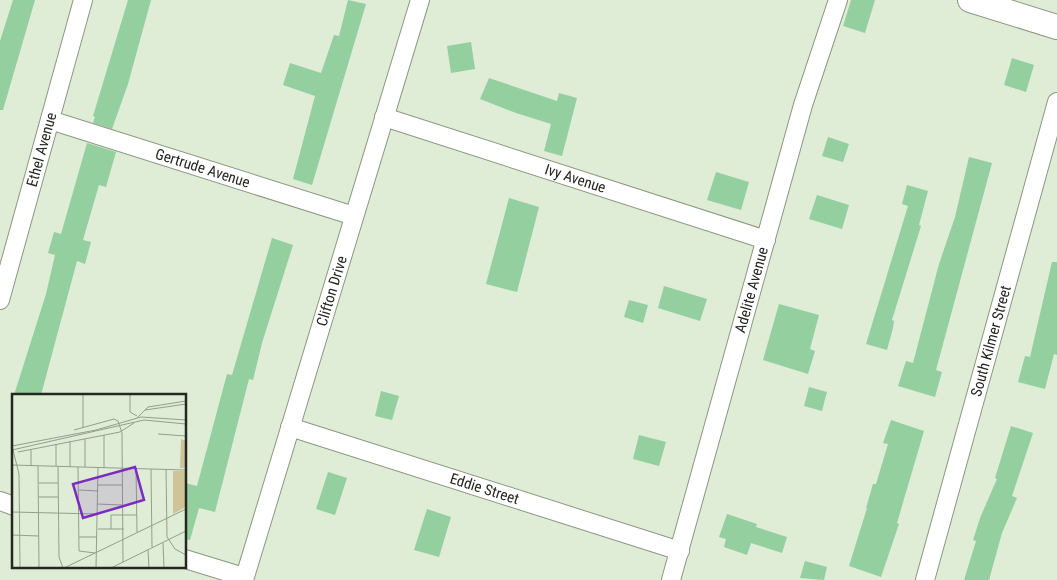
<svg xmlns="http://www.w3.org/2000/svg" width="1057" height="580" font-family="'Roboto Condensed',sans-serif">
	<style>
		.building { fill: #94cfa0 }
		.lines { fill: none; stroke-linecap: round; stroke-linejoin: round }
		.street-casing { stroke: #8c9883; stroke-width: 20 }
		.secondary-casing { stroke: #8c9883; stroke-width: 26 }
		.street { stroke: #fff; stroke-width: 18 }
		.secondary { stroke: #fff; stroke-width: 24 }
		.labels { text-anchor: middle; stroke-width: 5; stroke-linejoin: round; paint-order: stroke }
		.street-label { font-size: 15px; fill: #242820; stroke: #fff }
		.inset-road { fill: none; stroke: #949e8d; stroke-width: 1 }
		.view { fill: #7b2cbf; fill-opacity: 0.15; stroke: #7b2cbf; stroke-width: 2.5 }
		.inset-edge { fill: none; stroke: #242820; stroke-width: 2.5 }
	</style>
	<rect width="100%" height="100%" fill="#dfecd6"/>
	<!-- building -->
	<path class="building" d="M13 0H35L3 110H0V41Z
		M128 0H151L128 84 112 129 93 123 95 117 93 116Z
		M348 0 366 4 312 185 293 179 315 96 283 85 290 63 321 73 334 35 339 36Z
		M851 0H875L865 33 843 26Z
		M471 42 475 69 451 73 447 46Z
		M1012 58 1034 65 1026 92 1004 85Z
		M489 78 557 101 559 93 577 98 562 156 544 151 551 124 516 113 480 99Z
		M828 137 849 144 843 162 822 156Z
		M87 143 116 152 106 187 99 185 83 240 91 242 85 264 77 261 41 395H14L46 294 55 255 48 253 54 232 61 234Z
		M969 157 992 163 936 370 942 372 935 397 898 386 906 361 913 363 939 264 955 217Z
		M716 172 749 182 741 210 707 200Z
		M907 185 928 191 919 225 921 226 892 320 894 321 893 328 887 350 866 344 908 206 902 204Z
		M817 195 849 205 842 229 809 219Z
		M509 198 539 207 517 292 486 284Z
		M272 238 293 245 262 343 253 380 249 379 215 512 199 508 190 540 185 539V483L197 486 227 374 232 375Z
		M1052 262H1057V355L1054 354 1045 389 1018 382 1025 356 1030 357Z
		M664 286 707 299 700 321 658 308Z
		M629 300 648 305 643 323 624 317Z
		M779 304 819 315 810 349 815 351 808 374 763 360Z
		M809 387 827 392 822 411 804 406Z
		M381 391 399 396 392 420 375 416Z
		M891 420 924 431 897 523 899 524 881 577 849 566 867 508H866L873 484H876L888 444 883 443Z
		M1011 426 1033 433 1012 496 1017 498 1002 533 989 580H964L976 541 973 540 980 518 997 479 995 478Z
		M639 435 666 442 659 466 633 459Z
		M328 472 347 478 335 515 316 509Z
		M427 509 451 517 439 557 414 550Z
		M727 514 757 524 756 527 787 537 782 553 751 543 747 555 724 547 726 539 719 537Z
		M805 561 827 567 824 580 800 578Z"/>
	<g class="lines">
		<!-- street casing -->
		<g class="street-casing">
			<g id="street">
				<path id="s1" d="M384 117 766 240"/>
				<path id="s2" d="M50 120 354 216"/>
				<path id="s3" d="M0 300 83 0"/>
				<path id="s4" d="M290 427 680 551"/>
				<path d="M0 501 14 506"/>
				<path d="M185 559 244 577"/>
				<path id="s5" d="M244 580 420 0"/>
				<path id="s6" d="M671 580 803 105 838 0"/>
				<path id="s7" d="M925 580 1057 102"/>
			</g>
		</g>
		<!-- secondary casing -->
		<g class="secondary-casing">
			<path id="secondary" d="M970 0 1057 27"/>
		</g>
		<!-- street -->
		<use href="#street" class="street"/>
		<!-- secondary -->
		<use href="#secondary" class="secondary"/>
	</g>
	<g class="labels">
		<!-- street labels -->
		<g class="street-label">
			<text dy="5" stroke="none"><textPath href="#s3" startOffset="156">Ethel Avenue</textPath></text>
			<text dy="5" stroke="none"><textPath href="#s2" startOffset="160">Gertrude Avenue</textPath></text>
			<text dy="5" stroke="none"><textPath href="#s1" startOffset="201">Ivy Avenue</textPath></text>
			<text dy="5" stroke="none"><textPath href="#s6" startOffset="301">Adelite Avenue</textPath></text>
			<text dy="5" stroke="none"><textPath href="#s5" startOffset="302">Clifton Drive</textPath></text>
			<text dy="5" stroke="none"><textPath href="#s7" startOffset="248">South Kilmer Street</textPath></text>
			<text dy="5" stroke="none"><textPath href="#s4" startOffset="204">Eddie Street</textPath></text>
		</g>
	</g>
	<!-- overview -->
	<g transform="translate(12 394)">
		<rect width="174" height="174" fill="#dfecd6"/>
		<path d="M169 45 174 47V74H168ZM161 77H174V113L161 120Z" fill="#cfc398"/>
		<path class="inset-road" d="M71 0V34M118 0V18L125 22M133 16 174 10M125 24 136 13 174 7M62 36 102 25 106 27 110 39 111 168M146 40 174 42M73 45V73M0 52 84 36 129 23 174 26M0 56 132 26 174 30M1 56 7 80 8 174M6 58 108 38 122 29M0 71 174 76M19 72V55M26 72 27 174M44 72V50M46 72 47 163 51 174M58 73V47M66 73 67 157 83 159M92 74V41M124 74 125 138M139 75 140 153M154 75 155 143 163 155 174 161M27 89H46M86 91H110M67 96 86 97M27 103H46M85 110 110 111M0 118 85 120M86 135H112M99 135V121H125M0 141 27 142M67 143H85M151 149 152 174M136 156 137 174M52 174 174 115M84 174 86 73M99 174 174 137"/>
		<path class="view" d="M123 73 132 106 71 124 61 90Z"/>
		<rect width="174" height="174" class="inset-edge"/>
	</g>
</svg>
